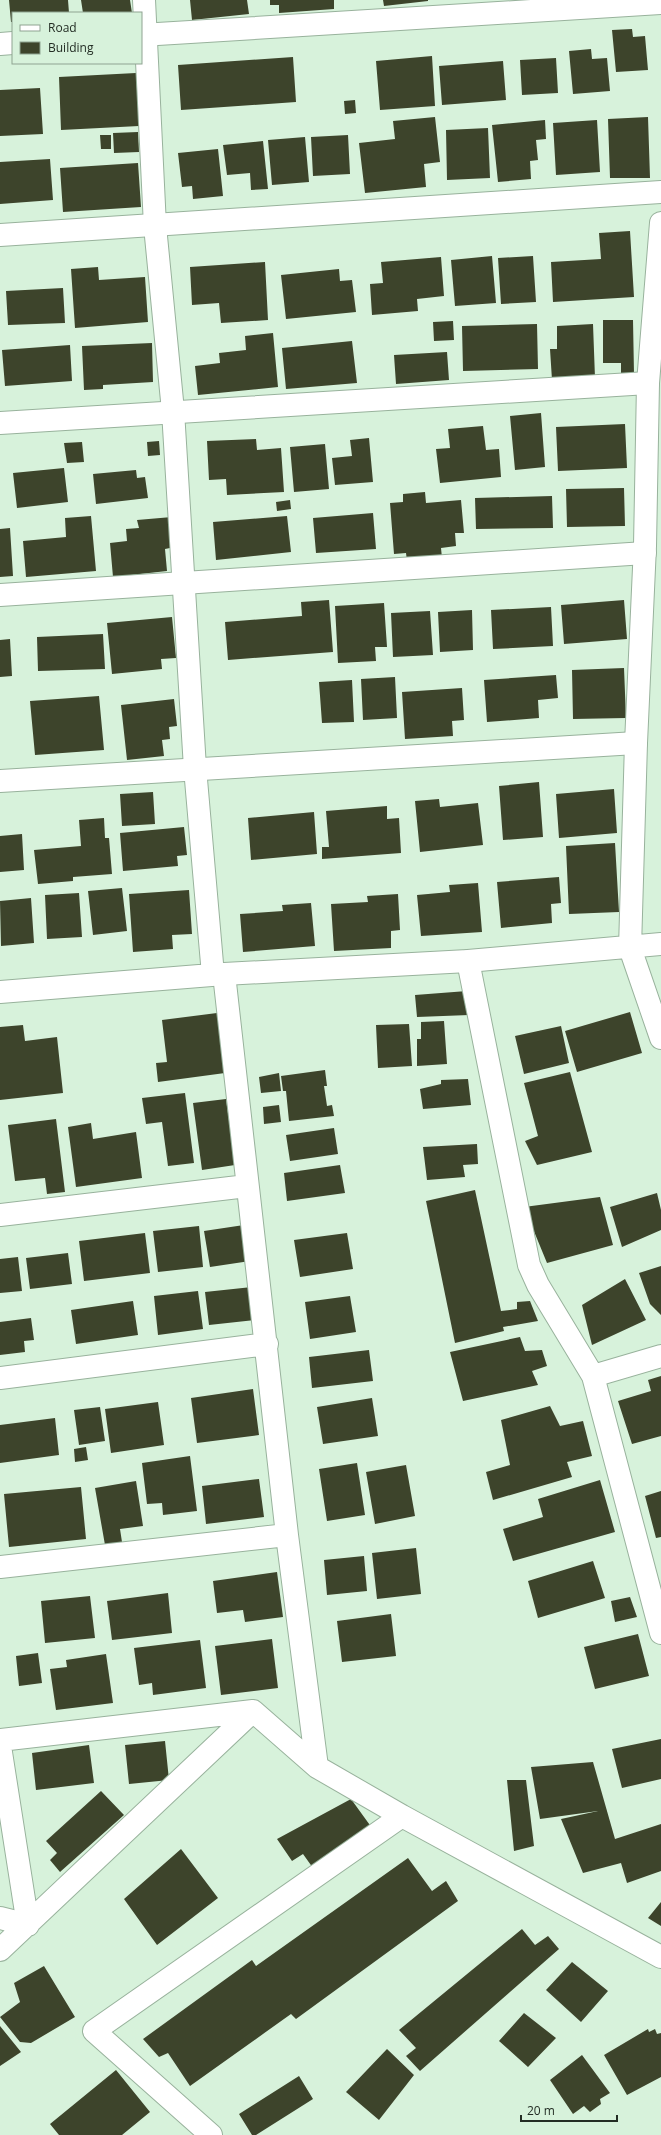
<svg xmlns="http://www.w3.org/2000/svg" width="661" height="2135" font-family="'Open Sans',sans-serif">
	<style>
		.building { fill: #3d442b }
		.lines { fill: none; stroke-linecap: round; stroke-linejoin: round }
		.street-casing { stroke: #98b29c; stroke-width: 24 }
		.secondary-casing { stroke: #98b29c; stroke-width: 24 }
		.street { stroke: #fff; stroke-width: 22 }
		.secondary { stroke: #fff; stroke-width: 22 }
	</style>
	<rect width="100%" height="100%" fill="#d7f2db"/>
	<!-- building -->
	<path class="building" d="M9 0H68L69 13H13V22H11Z
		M81 0H130L132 13H83Z
		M190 0H247L249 14 192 20Z
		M270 0H334V9L279 13V5H270Z
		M383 0H428V1L384 6Z
		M632 29 633 37 645 36 648 70 616 72 612 30Z
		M591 49 592 59 607 58 610 91 573 94 569 51Z
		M432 56 435 106 380 110 376 61Z
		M293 57 296 102 181 110 178 65Z
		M556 58 558 93 522 95 520 60Z
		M503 61 506 100 442 105 439 66Z
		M136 73 139 126 61 130 59 77Z
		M40 88 43 134 0 136V90Z
		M355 100 356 113 345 114 344 101Z
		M435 117 440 162 424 164 426 187 365 193 359 143 395 139 393 121Z
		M648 117 650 178H610L608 119Z
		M545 120 546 139 536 140 538 160 530 161 531 179 498 182 492 125Z
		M597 120 600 172 556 175 553 123Z
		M488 128 490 178 447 180 446 130Z
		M138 132 139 152 114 153 113 133Z
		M100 135H111V149H101Z
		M348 135 350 174 313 176 311 137Z
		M305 137 309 182 272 185 268 140Z
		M263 141 268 189 251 190 250 173 227 175 223 145Z
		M218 149 223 196 193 199 192 186 182 187 178 153Z
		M50 159 53 200 0 204V162Z
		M138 163 141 207 63 212 60 168Z
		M630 231 634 297 553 302 551 262 601 259 599 233Z
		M492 256 496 303 455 306 451 260Z
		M533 256 536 302 501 304 498 258Z
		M441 257 444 296 417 299 418 311 372 315 370 284 383 283 381 262Z
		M265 262 268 320 221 323 219 303 192 305 190 267Z
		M98 267 99 280 145 277 148 322 75 328 71 269Z
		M339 269 340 281 352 280 356 312 286 319 281 275Z
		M63 288 65 323 8 325 6 291Z
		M603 320H633L634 374H621V363H603Z
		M453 321 454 340 434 341 433 322Z
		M537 324 538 369 463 371 462 326Z
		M593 324 595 378 552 380 550 349H557V326Z
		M273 333 278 387 198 395 195 366 220 363 219 353 246 350 245 336Z
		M352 341 357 383 286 389 282 348Z
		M152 343 153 382 103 385V389L84 390 82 346Z
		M70 345 72 381 5 386 2 350Z
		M447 352 449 380 396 384 394 355Z
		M541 413 545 467 515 470 510 416Z
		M625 424 627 468 558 471 556 427Z
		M483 426 486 450 499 449 501 477 440 483 436 449 450 448 448 429Z
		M369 438 373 482 335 485 332 458 352 456 350 440Z
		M256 439 257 450 281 448 284 492 227 495 226 479 209 480 207 441Z
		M159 441 160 455 148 456 147 442Z
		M82 442 84 462 67 463 64 443Z
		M325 444 329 489 294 492 290 447Z
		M64 468 68 502 17 508 13 473Z
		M136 470 137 478 145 477 148 498 96 504 93 474Z
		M624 488 625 526 567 527 566 489Z
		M425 492 426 503 461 500 464 533H455L456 546 441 548 442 558 407 561 406 553 394 554 390 503 403 502V494Z
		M552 496 553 528 476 529 475 498Z
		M290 500 291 509 277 511 276 502Z
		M373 513 376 549 316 553 313 518Z
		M91 516 96 571 26 577 23 541 66 537 65 518Z
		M287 516 291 552 216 560 213 522Z
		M172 517 175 547 165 549 167 571 113 577 110 543 127 541 126 529 139 528 137 520Z
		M10 528 13 576 0 577V529Z
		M329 600 333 652 228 660 225 622 302 616 301 602Z
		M624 600 627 639 564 644 561 605Z
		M384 603 387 647H375L376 661 338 663 335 606Z
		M551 607 553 646 493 649 491 610Z
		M472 610 473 650 440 652 438 612Z
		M430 611 433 655 393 657 391 613Z
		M172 617 176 658 161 659 162 669 112 674 107 623Z
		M103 634 105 669 38 671 37 637Z
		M10 639 12 676 0 677V640Z
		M624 668 626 718 573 719 572 670Z
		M556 675 558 698 538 700 539 718 487 722 484 680Z
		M395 677 397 718 363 720 361 679Z
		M352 680 354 722 322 723 319 682Z
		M462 688 464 720 452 721 453 736 405 739 402 692Z
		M99 696 104 750 35 755 30 701Z
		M174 699 177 726 169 727 170 739 162 740 164 756 127 760 121 705Z
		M539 782 543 837 503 840 499 786Z
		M614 789 617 833 559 838 556 794Z
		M153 792 155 824 122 826 120 794Z
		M439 799 440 807 478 803 483 845 420 852 415 801Z
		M387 806V819L399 818 401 853 322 859V847H329L326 811Z
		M314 812 317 854 251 860 248 818Z
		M104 818 105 838H109L112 874 73 877V881L38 884 34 850 81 846 79 820Z
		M184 827 187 855 177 856 178 866 123 871 120 833Z
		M22 834 24 870 0 872V836Z
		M615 843 619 912 569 914 566 846Z
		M559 877 561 903 551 904 552 923 501 928 497 882Z
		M478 883 482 932 421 936 417 895 450 892 449 885Z
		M122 888 127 931 93 935 88 891Z
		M189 890 192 934 172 935 173 949 133 952 129 894Z
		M79 893 82 937 47 939 45 895Z
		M398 894 400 930 391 931V948L334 951 331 904 368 902 367 896Z
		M31 898 34 943 1 946 0 901Z
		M311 903 315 946 243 952 240 914 283 911 282 905Z
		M467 991 469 1015 417 1017 415 995Z
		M630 1012 642 1053 577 1072 565 1031Z
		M217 1013 225 1073 158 1082 156 1063 167 1062 162 1020Z
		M444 1021 447 1064 417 1066V1039H421V1022Z
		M409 1024 412 1066 378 1068 376 1025Z
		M23 1025 25 1041 57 1037 63 1093 0 1100V1027Z
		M561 1026 569 1063 524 1074 515 1036Z
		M325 1070 327 1086H324L327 1106 332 1105 334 1116 289 1121 286 1091H283L281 1076Z
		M570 1072 592 1152 537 1165 525 1141 538 1136 524 1083Z
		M279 1073 281 1091 261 1093 259 1077Z
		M468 1079 471 1105 423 1109 420 1089 441 1084V1080Z
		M185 1093 194 1163 168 1166 162 1122 146 1124 142 1098Z
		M226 1099 235 1165 202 1170 193 1103Z
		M279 1105 281 1122 264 1124 263 1107Z
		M56 1119 65 1192 47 1194 45 1178 15 1181 8 1125Z
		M91 1123 93 1139 136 1132 142 1178 76 1187 68 1127Z
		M334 1128 338 1154 290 1161 286 1135Z
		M477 1144 478 1164 463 1165 465 1177 427 1180 423 1147Z
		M340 1165 345 1193 287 1201 284 1173Z
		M475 1190 501 1311 517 1309V1302L530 1301 538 1321 503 1327 504 1331 455 1343 426 1201Z
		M657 1193 661 1210V1230L622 1247 610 1207Z
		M600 1197 613 1245 547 1263 524 1207Z
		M244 1225 250 1261 210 1267 204 1231Z
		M199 1226 203 1267 158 1272 153 1231Z
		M145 1233 150 1273 84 1281 79 1241Z
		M347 1233 353 1269 300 1277 294 1240Z
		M68 1253 72 1284 30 1289 26 1258Z
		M18 1257 22 1291 0 1293V1259Z
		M661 1266V1315L650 1304 639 1273Z
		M625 1279 646 1320 592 1345 582 1305Z
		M252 1287 255 1320 209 1325 205 1292Z
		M198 1291 203 1329 158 1335 154 1296Z
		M350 1296 356 1332 310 1339 305 1302Z
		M133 1301 138 1335 76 1344 71 1310Z
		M31 1318 34 1340 24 1341 25 1352 0 1355V1322Z
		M520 1337 525 1351 542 1350 547 1366 532 1371 538 1385 463 1401 450 1352Z
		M369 1350 373 1381 312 1388 309 1357Z
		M661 1376V1436L632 1444 618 1401 651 1391 648 1380Z
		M253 1389 259 1435 197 1443 191 1398Z
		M372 1398 378 1436 323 1444 317 1407Z
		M158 1402 164 1445 111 1453 105 1409Z
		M550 1406 560 1426 583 1421 592 1456 567 1462 572 1477 493 1500 486 1472 510 1465 501 1420Z
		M100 1407 105 1441 79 1445 74 1410Z
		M55 1418 59 1455 0 1463V1425Z
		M86 1447 88 1460 75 1462 74 1449Z
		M190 1456 197 1511 163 1515 162 1503 147 1504 142 1463Z
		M357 1463 365 1515 327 1521 319 1469Z
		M406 1465 415 1516 375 1524 366 1472Z
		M259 1479 264 1517 206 1524 202 1486Z
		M600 1480 615 1532 513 1561 503 1529 543 1517 538 1499Z
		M136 1481 143 1526 120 1529 122 1542 105 1545 95 1488Z
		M81 1487 86 1539 9 1547 4 1494Z
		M661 1491V1537L656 1538 645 1496Z
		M416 1548 421 1594 377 1599 372 1553Z
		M364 1556 367 1591 327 1595 324 1560Z
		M593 1561 605 1598 538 1618 528 1581Z
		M277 1572 283 1617 245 1622 243 1610 217 1613 213 1581Z
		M168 1593 172 1633 112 1640 107 1601Z
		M90 1596 95 1638 45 1643 41 1601Z
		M630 1597 637 1617 615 1622 611 1601Z
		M391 1614 396 1656 342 1662 337 1621Z
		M638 1634 649 1676 595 1689 584 1647Z
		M272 1639 278 1688 221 1695 215 1646Z
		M200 1640 206 1688 153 1695 152 1683 139 1685 134 1648Z
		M38 1653 42 1683 19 1686 16 1656Z
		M106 1654 113 1703 56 1710 50 1669 67 1667 66 1660Z
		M661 1739V1779L622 1788 612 1749Z
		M165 1741 169 1780 129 1784 125 1745Z
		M89 1745 94 1783 36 1790 32 1753Z
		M593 1762 615 1839 661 1824V1871L627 1883 621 1863 583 1873 561 1819 598 1811 540 1819 531 1767Z
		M507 1780H526L534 1846 514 1851Z
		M101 1791 124 1815 60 1872 50 1860 57 1853 46 1841Z
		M351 1799 372 1828 313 1868 303 1854 292 1861 277 1839Z
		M181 1849 218 1898 157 1945 124 1899Z
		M408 1858 432 1891 446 1881 458 1901 296 2019 291 2014 190 2086 168 2053 159 2057 143 2039 252 1960 256 1966Z
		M661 1902V1926L648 1918Z
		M522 1929 535 1945 548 1936 559 1949 420 2071 406 2056 416 2048 399 2030Z
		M572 1962 608 1991 581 2022 546 1990Z
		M44 1966 75 2017 31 2043 20 2042 0 2017 20 2002 14 1983Z
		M524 2013 556 2038 528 2067 499 2041Z
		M0 2026 21 2052 0 2066Z
		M648 2029 649 2032 655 2029 657 2034 661 2033V2077L627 2095 604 2055Z
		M387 2049 414 2075 379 2120 346 2092Z
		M582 2055 610 2093 600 2099 601 2104 590 2112 584 2106 573 2114 550 2080Z
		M116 2070 150 2112 122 2135H59L50 2124Z
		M299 2076 313 2099 256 2135H252L239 2114Z"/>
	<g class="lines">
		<!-- street casing -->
		<g class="street-casing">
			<path id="street" d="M141 35 661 3
				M0 44 13 43
				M0 235 661 192
				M0 423 648 383
				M0 595 645 553
				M0 781 636 743
				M468 961 529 1265 538 1285 593 1376
				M224 974 287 1535 317 1767
				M0 1215 247 1186
				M661 1356 593 1376 661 1633
				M0 1378 267 1344
				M0 1567 287 1535
				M0 1740 253 1711 317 1767 402 1816 661 1957
				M0 1746 28 1925 0 1918
				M0 1950 253 1711
				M211 2135 94 2031 402 1816"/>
		</g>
		<!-- secondary casing -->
		<g class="secondary-casing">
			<path id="secondary" d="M144 0 155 226 173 411 195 768 213 975
				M661 223 648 383 645 546 636 743 630 948 661 1038
				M0 992 224 974 468 961 661 944"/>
		</g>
		<!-- street -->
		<use href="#street" class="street"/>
		<!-- secondary -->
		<use href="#secondary" class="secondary"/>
	</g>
	<!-- legend -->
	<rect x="12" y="12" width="130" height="52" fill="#d7f2db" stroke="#8fa392"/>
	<rect x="20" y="25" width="20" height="6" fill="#ffffff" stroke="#8fa392"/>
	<text x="48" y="32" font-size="12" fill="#232d24">Road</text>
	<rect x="20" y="42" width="20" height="12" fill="#3d442b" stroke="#8fa392"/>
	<text x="48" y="52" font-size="12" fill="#232d24">Building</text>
	<!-- scale -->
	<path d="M521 2115v6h96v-6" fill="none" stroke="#232d24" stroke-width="2"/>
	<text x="527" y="2115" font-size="12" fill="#232d24" stroke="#d7f2db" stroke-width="3" paint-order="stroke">20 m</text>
</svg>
